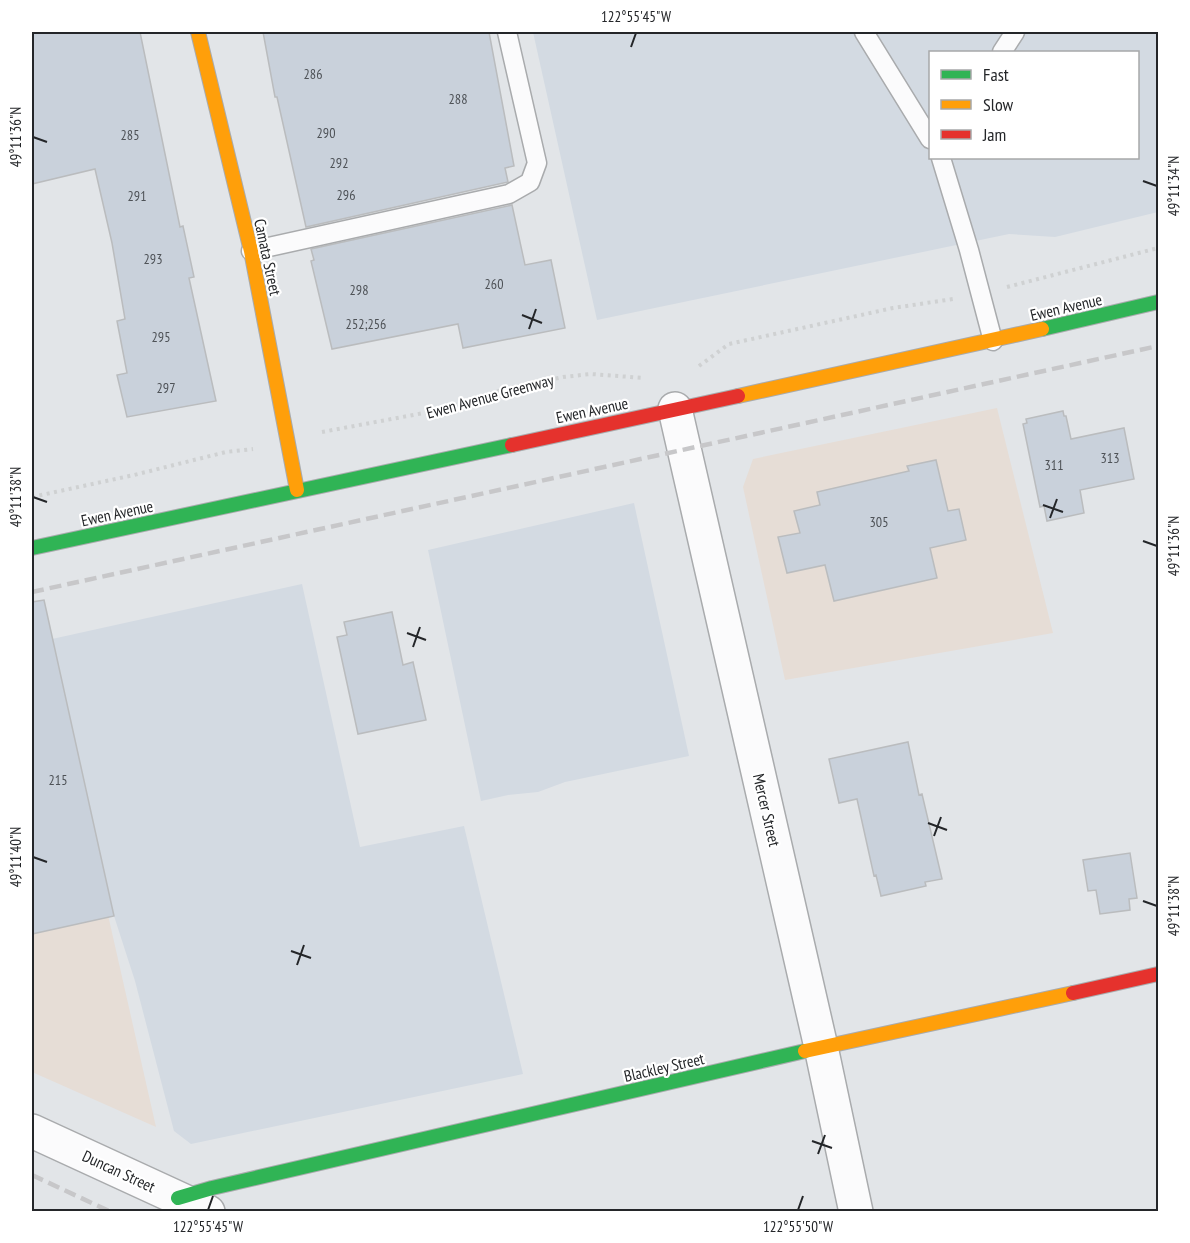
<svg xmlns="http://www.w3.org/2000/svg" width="1190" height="1243" font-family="'PT Sans Narrow',sans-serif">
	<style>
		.commercial { fill: #e6ddd6 }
		.built { fill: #d3dae2; fill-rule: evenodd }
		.building { fill: #c9d1db; stroke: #babcbe; stroke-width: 1.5 }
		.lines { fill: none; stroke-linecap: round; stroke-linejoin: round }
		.lane-casing { stroke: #a9abad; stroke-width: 21 }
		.street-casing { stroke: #a9abad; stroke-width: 36 }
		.fast-casing { stroke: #a9abad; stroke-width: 16 }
		.slow-casing { stroke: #a9abad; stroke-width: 16 }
		.jam-casing { stroke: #a9abad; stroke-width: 16 }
		.path { stroke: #cfd1d2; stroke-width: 4; stroke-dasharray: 3 4.5; stroke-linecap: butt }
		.lane { stroke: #fbfbfc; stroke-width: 18 }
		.street { stroke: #fbfbfc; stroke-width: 33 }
		.fast { stroke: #30b455; stroke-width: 14 }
		.slow { stroke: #ff9f0a; stroke-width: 14 }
		.jam { stroke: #e5322d; stroke-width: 14 }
		.rail { stroke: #c7c7c9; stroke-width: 4.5; stroke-dasharray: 12 6; stroke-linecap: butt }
		.ticks { fill: none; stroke: #242629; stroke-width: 2 }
		.labels { text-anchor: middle; stroke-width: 4.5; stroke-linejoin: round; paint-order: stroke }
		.number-label { font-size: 14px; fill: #4d5156 }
		.street-label { font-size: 16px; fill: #242629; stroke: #fff }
		.neatline { fill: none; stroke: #242629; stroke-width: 2 }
		.ticks-label { font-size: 15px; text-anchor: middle; fill: #242629 }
	</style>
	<rect width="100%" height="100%" fill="#e2e5e8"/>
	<!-- commercial -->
	<path class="commercial" d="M997 408 1053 633 785 680 743 487 753 459Z
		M41 619 156 1127 32 1072V621Z"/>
	<!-- built -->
	<path class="built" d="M533 32H1158V212L1055 237 1009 234 597 320ZM930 52H1138V158H930Z
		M634 503 689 756 565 782 538 792 508 795 481 801 428 550Z
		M302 584 360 847 464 826 523 1074 191 1144 174 1131 135 981 114 916 52 639Z"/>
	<!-- building -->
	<path class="building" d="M32 32H140L180 227 183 226 194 277 189 278 216 401 127 417 117 375 127 373 117 321 125 319 112 243 95 169 32 184Z
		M263 32H489L514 166 505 168 508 182 306 227 277 97H275Z
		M512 205 525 265 551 260 565 328 463 348 458 324 332 349 311 261 314 260 311 249Z
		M1063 411 1064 416H1066L1071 439 1124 428 1134 479 1080 490 1084 513 1047 521 1044 506 1040 507 1023 424 1027 423 1026 419Z
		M936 460 948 511 959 509 966 540 930 548 937 578 834 601 825 565 787 573 778 537 800 533 794 511 820 505 817 492 909 471 907 466Z
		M44 600 114 916 32 934V602Z
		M392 612 403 665 413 662 426 720 358 734 337 637 347 635 344 622Z
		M908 742 919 795 922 794 942 879 925 882 926 886 881 896 876 875 874 876 857 799 839 803 829 759Z
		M1130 853 1137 898 1129 899 1130 910 1100 914 1096 890 1088 891 1083 860Z"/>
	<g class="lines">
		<!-- lane casing -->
		<g class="lane-casing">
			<path id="lane" d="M864 32 930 139
				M1002 52 1015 32
				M941 158 969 250 993 341
				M251 251 509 194 530 182 537 163 507 32"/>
		</g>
		<!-- street casing -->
		<g class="street-casing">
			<path id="street" d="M675 409 821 1047 856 1212
				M32 1131 208 1212"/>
		</g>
		<!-- fast casing -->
		<g class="fast-casing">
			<path id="fast" d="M1042 329 1158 302
				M32 548 512 445
				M178 1198 212 1188 805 1051"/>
		</g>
		<!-- slow casing -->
		<g class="slow-casing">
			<path id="slow" d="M198 32 251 251 297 490
				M738 396 1042 329
				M805 1051 1073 993"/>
		</g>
		<!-- jam casing -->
		<g class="jam-casing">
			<path id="jam" d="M512 445 738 396
				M1073 993 1158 974"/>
		</g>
		<!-- path -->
		<path class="path" d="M1007 287 1158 248
			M699 366 729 344 893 308 953 299
			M322 432 440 410 505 389 563 377 591 374 644 378
			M32 497 134 475 226 452 253 449"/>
		<!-- lane -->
		<use href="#lane" class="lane"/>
		<!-- street -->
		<use href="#street" class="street"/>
		<!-- fast -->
		<use href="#fast" class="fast"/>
		<!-- slow -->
		<use href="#slow" class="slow"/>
		<!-- jam -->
		<use href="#jam" class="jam"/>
		<!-- rail -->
		<path class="rail" d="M32 592 1158 346
			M32 1175 111 1212"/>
	</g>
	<!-- ticks -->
	<path class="ticks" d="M631 47 636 33M33 137 47 142M1143 181 1157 186M522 315 542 323M529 329 536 309M33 497 47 502M1043 505 1063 512M1050 518 1057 499M1143 541 1157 546M407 633 426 640M413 647 420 627M928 823 947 830M934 836 941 817M33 857 47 862M1143 901 1157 906M291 951 311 958M297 965 304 945M812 1141 832 1148M818 1154 825 1135M208 1210 213 1196M798 1210 803 1196"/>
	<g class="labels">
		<!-- number labels -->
		<g class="number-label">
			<text x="313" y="79">286</text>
			<text x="458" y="104">288</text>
			<text x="326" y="138">290</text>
			<text x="130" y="140">285</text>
			<text x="339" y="168">292</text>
			<text x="346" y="200">296</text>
			<text x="137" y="201">291</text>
			<text x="153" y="264">293</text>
			<text x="494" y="289">260</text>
			<text x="359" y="295">298</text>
			<text x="366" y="329">252;256</text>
			<text x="161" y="342">295</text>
			<text x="166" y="393">297</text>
			<text x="1110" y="463">313</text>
			<text x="1054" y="470">311</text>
			<text x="879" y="527">305</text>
			<text x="58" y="785">215</text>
		</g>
		<!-- street labels -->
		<g class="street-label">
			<text transform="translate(268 257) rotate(78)" y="6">Camata Street</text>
			<text transform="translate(1066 307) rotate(-13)" y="6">Ewen Avenue</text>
			<text transform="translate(490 396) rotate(-15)" y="6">Ewen Avenue Greenway</text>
			<text transform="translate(592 410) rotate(-12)" y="6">Ewen Avenue</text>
			<text transform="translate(117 513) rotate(-12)" y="6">Ewen Avenue</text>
			<text transform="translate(767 810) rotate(77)" y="6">Mercer Street</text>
			<text transform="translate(664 1067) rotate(-13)" y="6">Blackley Street</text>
			<text transform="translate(119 1171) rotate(25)" y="6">Duncan Street</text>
		</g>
	</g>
	<!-- border -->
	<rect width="1190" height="1243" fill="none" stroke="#ffffff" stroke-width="66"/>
	<!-- legend -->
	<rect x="929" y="51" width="210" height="108" fill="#ffffff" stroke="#a7a8a9" stroke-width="1.5"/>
	<rect x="941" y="70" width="30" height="9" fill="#30b455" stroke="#a7a8a9" stroke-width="1.5"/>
	<text x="983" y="81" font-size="18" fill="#242629">Fast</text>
	<rect x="941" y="100" width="30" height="9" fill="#ff9f0a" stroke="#a7a8a9" stroke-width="1.5"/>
	<text x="983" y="111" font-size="18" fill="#242629">Slow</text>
	<rect x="941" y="130" width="30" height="9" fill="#e5322d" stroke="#a7a8a9" stroke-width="1.5"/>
	<text x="983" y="141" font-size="18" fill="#242629">Jam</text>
	<rect x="33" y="33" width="1124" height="1177" class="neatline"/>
	<g class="ticks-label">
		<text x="636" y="22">122°55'45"W</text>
		<text transform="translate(16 137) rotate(-90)" y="5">49°11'36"N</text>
		<text transform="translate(1174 186) rotate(-90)" y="5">49°11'34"N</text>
		<text transform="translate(16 497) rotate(-90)" y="5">49°11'38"N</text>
		<text transform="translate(1174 546) rotate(-90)" y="5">49°11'36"N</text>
		<text transform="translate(16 857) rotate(-90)" y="5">49°11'40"N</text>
		<text transform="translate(1174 906) rotate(-90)" y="5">49°11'38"N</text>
		<text x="208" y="1232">122°55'45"W</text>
		<text x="798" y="1232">122°55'50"W</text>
	</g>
</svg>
